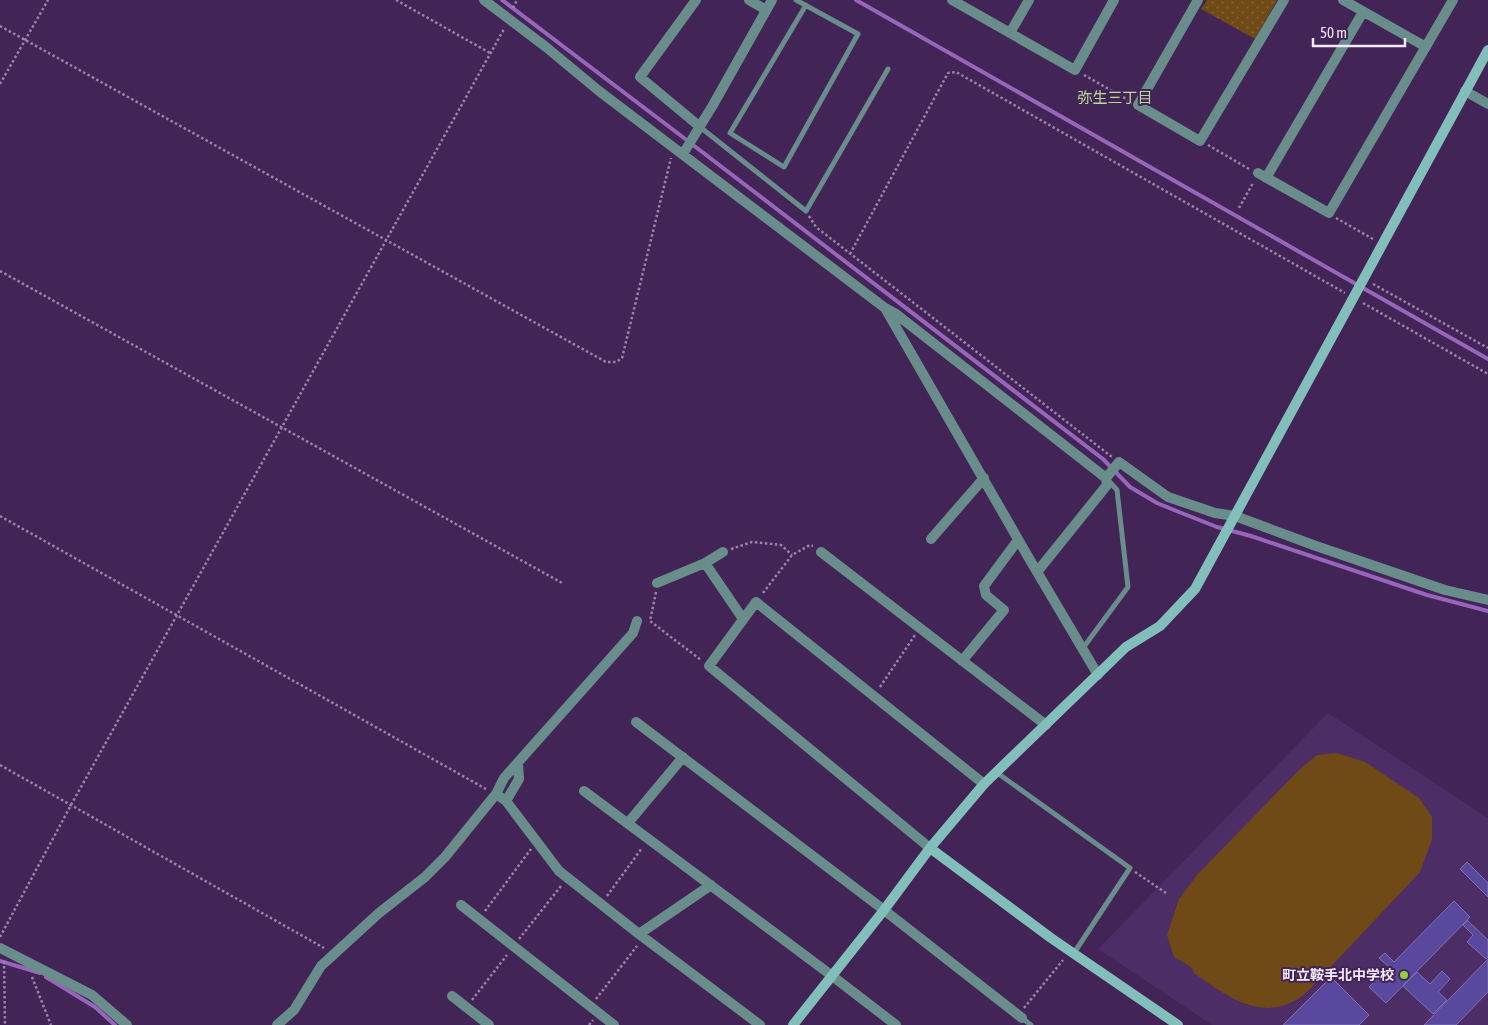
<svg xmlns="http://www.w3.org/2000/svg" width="1488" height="1025" font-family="'Asap Condensed','Noto Sans JP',sans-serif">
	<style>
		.built { fill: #4d2d65 }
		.grass { fill: url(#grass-dots) }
		.garden { fill: #6f4916 }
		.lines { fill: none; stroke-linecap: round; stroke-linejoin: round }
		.stream { stroke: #9766bb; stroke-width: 4 }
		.building { fill: #59489e; stroke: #7c74b1 }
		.path { stroke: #9985a8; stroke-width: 2.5; stroke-dasharray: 2.5 2.5; stroke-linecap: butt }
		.lane { stroke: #688d8a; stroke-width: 5 }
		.street { stroke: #688d8a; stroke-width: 10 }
		.secondary { stroke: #83bfba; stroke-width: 10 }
		.poi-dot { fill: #92cd3f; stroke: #422457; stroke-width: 2 }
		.labels { text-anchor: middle; stroke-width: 4; stroke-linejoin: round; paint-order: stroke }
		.poi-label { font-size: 14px; font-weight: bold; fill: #f3e9fc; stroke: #422457; text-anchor: end }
		.neighbourhood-label { font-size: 15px; fill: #b8da94; stroke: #422457 }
	</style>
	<defs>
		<pattern id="grass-dots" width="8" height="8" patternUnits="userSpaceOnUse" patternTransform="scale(1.25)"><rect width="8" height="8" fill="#6f4916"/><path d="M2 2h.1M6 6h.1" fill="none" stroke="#846339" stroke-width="1.8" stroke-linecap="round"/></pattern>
	</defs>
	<rect width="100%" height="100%" fill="#422457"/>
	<!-- built -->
	<path class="built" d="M1328 713 1488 818V1025H1212L1098 949Z"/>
	<!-- grass -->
	<path class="grass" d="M1207 0H1277L1255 39 1201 9Z"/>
	<!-- garden -->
	<path class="garden" d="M1337 753 1365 762 1419 798 1432 817V840L1420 872 1308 991C1303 995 1298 1000 1292 1002 1256 1020 1223 993 1194 973L1191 967 1174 957 1167 935 1179 899 1197 875 1299 770 1317 755Z"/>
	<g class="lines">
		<!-- stream -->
		<path class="stream" d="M502 0 680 135 1103 459 1130 487 1157 503 1179 512 1217 527 1251 536 1427 595 1488 611
			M856 0 1488 359
			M0 961 40 973
			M46 977 95 1007 115 1025"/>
	</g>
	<!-- building -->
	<path class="building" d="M1467 862 1488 883V897L1460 869Z
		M1454 901 1470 917 1386 1003 1369 987 1389 967 1379 958 1385 953 1394 962Z
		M1467 920 1488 940V957L1486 959 1467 942 1473 935 1463 925Z
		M1488 959V992L1456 1025H1424Z
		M1442 971 1450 979 1438 992 1447 1000 1433 1014 1403 986 1417 972 1430 984Z
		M1331 977 1369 1015 1359 1025H1283Z"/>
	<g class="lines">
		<!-- path -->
		<path class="path" d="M396 0 490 53
			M513 8 517 0
			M0 26 606 362H616L622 358 671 158
			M1084 75 1130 101
			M0 84 48 0
			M1208 145 1249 169
			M1239 208 1253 183
			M809 216 816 227 1112 457
			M1336 218 1373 239
			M850 254 948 73 956 72 1345 293
			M0 271 564 584
			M1373 284 1488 348
			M1363 303 1488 374
			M0 516 486 789
			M731 549 752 542 781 545 792 555
			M656 592 650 621 701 660
			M763 593 792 555 810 545 813 546
			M880 687 915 635
			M0 765 324 948
			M1135 872 1166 893
			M607 896 642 848
			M485 911 531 849
			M0 937 71 805 504 29
			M519 939 561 886
			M4 961 5 1025
			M32 977 51 1025
			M596 999 637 946
			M472 1000 507 955
			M1024 1008 1063 960
			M589 1025 593 1020"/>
		<!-- lane -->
		<path class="lane" d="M796 0 858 34 784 167 730 133 806 5
			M700 127 806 211 888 69
			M1083 648 1128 587 1117 490 1108 480
			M996 772 1130 868 1074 953
			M1022 1018 1031 1025"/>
		<!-- street -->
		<path class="street" d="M484 0 546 47 599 91 885 308 1030 560 1098 675
			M696 0 640 77 699 126
			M749 0 766 10
			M952 0 1075 70 1114 0
			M1198 0 1138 105 1200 141 1284 0
			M1343 0 1426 47
			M1010 33 1029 0
			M1465 91 1488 104
			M683 154 713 105 772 0
			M1258 173 1329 213 1453 0
			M1266 178 1363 12
			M885 308 896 314 1106 478
			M931 539 984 478
			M821 552 1046 725
			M705 563 743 619
			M1037 572 1107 485 1106 478 1119 462 1168 497 1215 513 1235 516 1316 546 1445 590 1488 600
			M657 583 705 563 723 552
			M962 661 1004 610 986 595 984 586 1018 540
			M636 722 884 910 1022 1018
			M584 791 831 975 896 1025
			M496 794 506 801 559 871 639 934 760 1025
			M506 801 519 779 518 763
			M628 823 683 757
			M930 848 709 666 756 602 984 784
			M461 905 614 1025
			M639 934 711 885
			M0 948 92 995 127 1025
			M452 996 489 1025
			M277 1025 294 1010 321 966 379 913 425 877 445 857 496 794 504 778 633 633 637 621"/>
		<!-- secondary -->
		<path class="secondary" d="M930 848 1051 938 1178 1025
			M793 1025 884 910 930 848 984 784 1126 647 1160 626 1195 589 1488 50"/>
	</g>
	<!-- markers -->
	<circle class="poi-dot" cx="1404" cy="975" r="5"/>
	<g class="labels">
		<!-- poi labels -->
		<g class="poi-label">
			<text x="1394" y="980">町立鞍手北中学校</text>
		</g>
		<!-- neighbourhood labels -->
		<g class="neighbourhood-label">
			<text x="1115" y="103">弥生三丁目</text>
		</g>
	</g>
	<!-- scale -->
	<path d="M1313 38v8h92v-8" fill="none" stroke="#f3e9fc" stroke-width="2.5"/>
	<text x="1320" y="38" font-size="15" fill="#f3e9fc" stroke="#422457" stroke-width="4" paint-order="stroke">50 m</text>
</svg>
